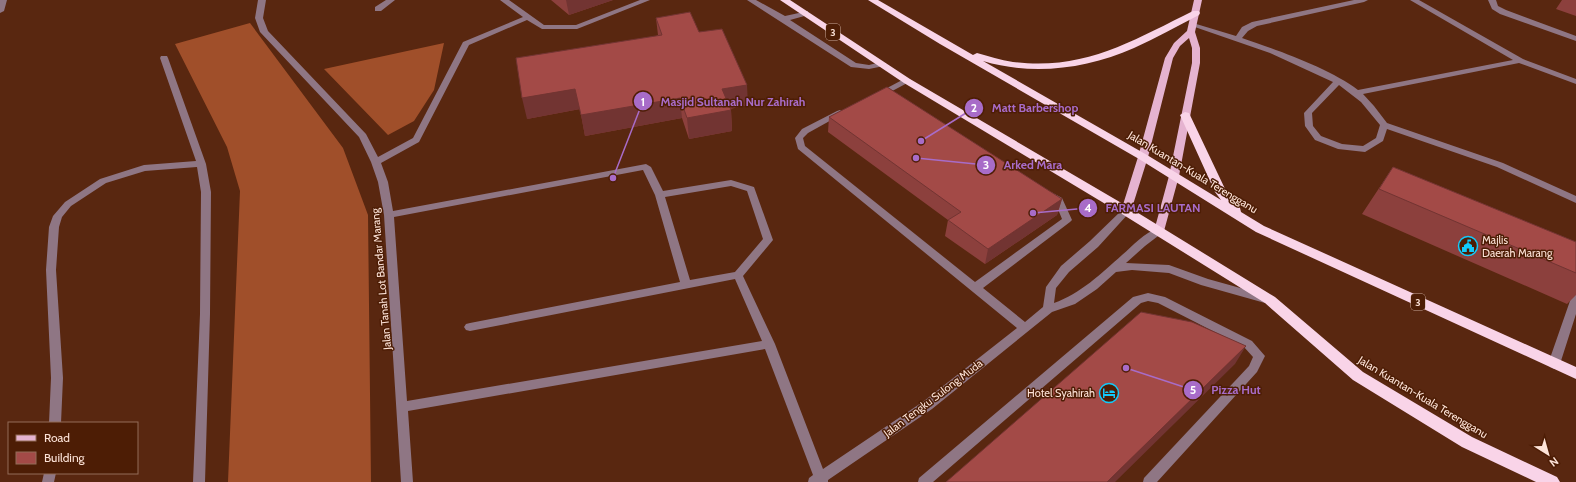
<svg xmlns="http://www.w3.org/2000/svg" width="1576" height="482" font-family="Cabin,sans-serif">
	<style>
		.forest { fill: #a04f2a }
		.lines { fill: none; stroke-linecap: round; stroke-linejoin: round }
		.minor { fill: #8f7684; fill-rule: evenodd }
		.major { fill: #e5b3d0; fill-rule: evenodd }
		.highway { fill: #f9d4e8; fill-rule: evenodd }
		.wall { fill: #8c403d }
		.shaded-wall { fill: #723432 }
		.building { fill: #a34a47; stroke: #723432 }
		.labels { text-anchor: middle; stroke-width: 3; stroke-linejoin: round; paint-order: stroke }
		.shield { fill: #4d1d05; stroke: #c8a899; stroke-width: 1 }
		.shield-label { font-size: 10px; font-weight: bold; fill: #fde3d8 }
		.street-label { font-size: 11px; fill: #fde3d8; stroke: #4d1d05 }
		.poi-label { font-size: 11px; fill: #fde3d8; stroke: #4d1d05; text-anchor: start }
		.leader { fill: none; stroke: #a86cc8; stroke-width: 1.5 }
		.callout-dot { fill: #a86cc8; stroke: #4d1d05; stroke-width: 1.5 }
		.mark-label { font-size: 12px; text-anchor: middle; font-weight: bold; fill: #fff }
		.callout-label { font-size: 12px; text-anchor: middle; font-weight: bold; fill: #a86cc8; stroke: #4d1d05; stroke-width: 3; stroke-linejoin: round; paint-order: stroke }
	</style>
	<rect width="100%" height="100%" fill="#592710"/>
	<!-- forest -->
	<path class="forest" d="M250 23 343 148 368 215 371 482H228L240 191 227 147 175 44Z
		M444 43 434 90 414 121 388 135 324 69Z"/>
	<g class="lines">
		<!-- minor -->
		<path class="minor" d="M0 0H7L4 11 0 13Z
			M258 0H266L263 18 268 31 366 134 378 157 413 138 463 42 523 17 500 0H509L544 25H576L640 0H650L577 29H542L527 20 469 45 419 142 381 163 388 182 393 211 646 164 651 167 663 191 731 180 754 187 773 240 743 276 775 344 823 469 924 401 1017 328 798 149 795 138 802 129 837 111 840 110 844 113 808 133 803 138 805 146 975 282 1062 219 1055 202 1046 195 1051 192 1062 198 1072 220 1070 222 983 288 1025 322 1043 307 1046 287 1061 266 1090 241 1123 209H1129L1131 211 1129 213 1098 247 1069 272 1056 288 1054 303C1080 294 1102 273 1122 255 1133 246 1144 232 1159 228L1162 229 1164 231 1162 233 1145 246 1126 263 1169 265 1208 279 1269 296 1270 299 1269 302 1265 303 1201 285 1169 273 1132 270 1116 272 1097 289 1075 304 1052 312 932 409 828 480V482H808L809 478 813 475 765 349 408 411 413 482H401L384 215 378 182 371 162 359 137 260 32 255 18ZM643 170 655 195 680 282 470 323 466 324 464 327 466 330 470 331 735 279 762 341 407 401 394 217ZM731 186 747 191 763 239 735 272 690 280 665 197Z
			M386 0H395L381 11H375V7Z
			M747 0H756L785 16 808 11V15L790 20 856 63 869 65 881 62 885 64 884 66 869 69 851 67Z
			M1354 0H1368L1364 2 1257 26 1248 31 1242 38C1277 50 1329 68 1358 90L1513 60 1410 0H1419L1523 59 1576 79V84L1519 63 1363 94 1374 106 1387 123 1503 163 1576 196V203L1497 167 1387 129 1383 141 1365 152 1338 149 1315 140 1305 126 1304 113 1333 82 1270 53 1189 25 1193 23 1236 36 1242 27 1252 22ZM1339 85 1361 102 1380 125 1376 138 1363 146 1342 144 1321 136 1313 126 1312 113Z
			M1488 0H1496L1498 6 1506 10 1576 36V41L1500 14 1492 9Z
			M161 56H167L168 58 206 164 211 192 210 314 205 482H193L200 314 201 192 197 167 145 171 106 183 71 206 62 217 59 227 56 270 63 378 61 423H49L51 378 46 270 49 227 53 216 65 202 100 179 144 165 196 161 160 58Z
			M904 79H910L911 81 881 97H875L874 95Z
			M1148 293 1165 297 1252 341 1265 356 1257 372 1157 482H1143L1144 478 1249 366 1253 357 1244 347 1158 303 1148 301 1141 303 933 482H918L919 478 1133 297Z
			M1576 294V314L1560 364 1558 367 1554 369 1550 367 1548 364 1571 298 1572 295Z
			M44 473H56L54 482H42Z"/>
		<!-- major -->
		<path class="major" d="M1194 0H1202L1195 32 1200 48V63L1179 176 1164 231 1159 234 1154 231 1169 176 1192 63V48L1189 38 1180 46 1173 58 1148 157 1131 211 1126 214 1121 211 1138 157 1165 58 1174 43 1187 31Z"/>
		<!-- highway -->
		<path class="highway" d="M780 0H790L910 79 1130 208 1275 297 1363 372 1472 437 1557 477 1560 482H1536L1462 447 1353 380 1265 303 1122 214 904 83Z
			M868 0H878L973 55 977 53C989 56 1000 60 1013 62 1084 71 1132 41 1193 11H1199L1200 13 1199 15C1177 26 1156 38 1134 48 1086 69 1033 76 983 61L1147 155 1221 200 1215 192 1180 115 1185 112 1189 113 1226 191 1240 208 1241 212 1264 226 1576 367V379L1256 232 1139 159 940 44Z"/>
	</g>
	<!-- wall -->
	<path class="wall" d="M551 0H613L569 15Z
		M1562 0H1576V16L1556 9Z
		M656 18 699 32 748 105 730 109 731 110 732 131 689 139 682 118 585 136 580 109 527 119 658 35Z
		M829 117 1062 199 1057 215 985 264 945 236 948 220 828 132Z
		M1393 167 1576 242V295L1567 304 1362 214Z"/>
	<!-- shaded-wall -->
	<path class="shaded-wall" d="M566 0H613L569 15Z
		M747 85 748 105 723 110 722 89Z
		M575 89 580 109 527 119 522 98Z
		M680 98 682 118 585 136 581 115Z
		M731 110 732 131 689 139 687 118Z
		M1062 199 1057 215 985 264 988 249Z
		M1246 346 1235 364 1115 482H1107Z"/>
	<!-- building -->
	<path class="building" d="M690 12 699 32 722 29 747 85 722 89 731 110 687 118 680 98 581 115 575 89 522 98 516 58 662 35 656 18Z
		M887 87 1062 199 988 249 948 220 961 212 829 117Z
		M1393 167 1576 242V273L1379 189Z
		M1141 312 1192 322 1246 346 1107 482H946Z"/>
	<!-- icons -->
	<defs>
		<g id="civic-ring" transform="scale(1)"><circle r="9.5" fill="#4d1d05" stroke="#12cafb" stroke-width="1.5"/><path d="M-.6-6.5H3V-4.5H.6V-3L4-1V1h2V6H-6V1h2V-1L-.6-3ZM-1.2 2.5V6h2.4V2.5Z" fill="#12cafb"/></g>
		<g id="hotel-ring" transform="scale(1)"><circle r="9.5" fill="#4d1d05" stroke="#12cafb" stroke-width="1.5"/><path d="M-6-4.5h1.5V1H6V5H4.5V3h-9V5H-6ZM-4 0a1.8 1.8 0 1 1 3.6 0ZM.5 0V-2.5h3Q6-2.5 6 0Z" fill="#12cafb"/></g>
	</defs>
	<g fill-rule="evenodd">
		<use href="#civic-ring" x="1468" y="246"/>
		<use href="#hotel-ring" x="1109" y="393"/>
	</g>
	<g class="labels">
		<!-- shield labels -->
		<g class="shield">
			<rect x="826" y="24" width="14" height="16" rx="3"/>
			<rect x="1411" y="294" width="14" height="16" rx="3"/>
		</g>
		<g class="shield-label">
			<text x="833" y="36">3</text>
			<text x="1418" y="306">3</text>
		</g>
		<!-- street labels -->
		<g class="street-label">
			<text transform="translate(1193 172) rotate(31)" y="4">Jalan Kuantan-Kuala Terengganu</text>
			<text transform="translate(381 279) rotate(-95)" y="4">Jalan Tanah Lot Bandar Marang</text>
			<text transform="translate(1423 397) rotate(31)" y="4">Jalan Kuantan-Kuala Terengganu</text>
			<text transform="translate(933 398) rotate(-37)" y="4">Jalan Tengku Sulong Muda</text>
		</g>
		<!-- poi labels -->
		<g class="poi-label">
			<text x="1482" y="244">Majlis<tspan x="1482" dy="13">Daerah Marang</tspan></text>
			<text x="1095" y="397" text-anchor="end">Hotel Syahirah</text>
		</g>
	</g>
	<!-- callouts -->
	<path class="leader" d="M613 178L643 101M921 141L974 108M916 158L986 165M1033 213L1088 208M1126 368L1193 390"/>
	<g class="callout-dot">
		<circle cx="613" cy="178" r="4"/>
		<circle cx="921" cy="141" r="4"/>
		<circle cx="916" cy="158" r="4"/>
		<circle cx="1033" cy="213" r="4"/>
		<circle cx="1126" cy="368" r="4"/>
		<circle cx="643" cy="101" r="10"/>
		<circle cx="974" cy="108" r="10"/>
		<circle cx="986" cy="165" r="10"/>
		<circle cx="1088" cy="208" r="10"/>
		<circle cx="1193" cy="390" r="10"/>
	</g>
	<g class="mark-label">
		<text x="643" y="106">1</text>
		<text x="974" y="112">2</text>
		<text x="986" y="169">3</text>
		<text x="1088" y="212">4</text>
		<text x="1193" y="394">5</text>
	</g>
	<g class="callout-label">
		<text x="733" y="106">Masjid Sultanah Nur Zahirah</text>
		<text x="1035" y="112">Matt Barbershop</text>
		<text x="1033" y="169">Arked Mara</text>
		<text x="1153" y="212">FARMASI LAUTAN</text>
		<text x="1236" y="394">Pizza Hut</text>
	</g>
	<!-- legend -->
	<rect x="8" y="422" width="130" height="52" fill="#4d1d05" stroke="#936c59"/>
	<rect x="16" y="435" width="20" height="6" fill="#e5b3d0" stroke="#936c59"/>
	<text x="44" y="442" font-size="12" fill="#fde3d8">Road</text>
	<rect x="16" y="452" width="20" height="12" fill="#a34a47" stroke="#936c59"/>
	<text x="44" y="462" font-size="12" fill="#fde3d8">Building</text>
	<!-- north arrow -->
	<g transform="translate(1548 454) rotate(143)" stroke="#4d1d05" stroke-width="3" paint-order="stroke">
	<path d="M0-3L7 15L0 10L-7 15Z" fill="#fde3d8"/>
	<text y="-6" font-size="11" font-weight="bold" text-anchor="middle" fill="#fde3d8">N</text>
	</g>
</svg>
